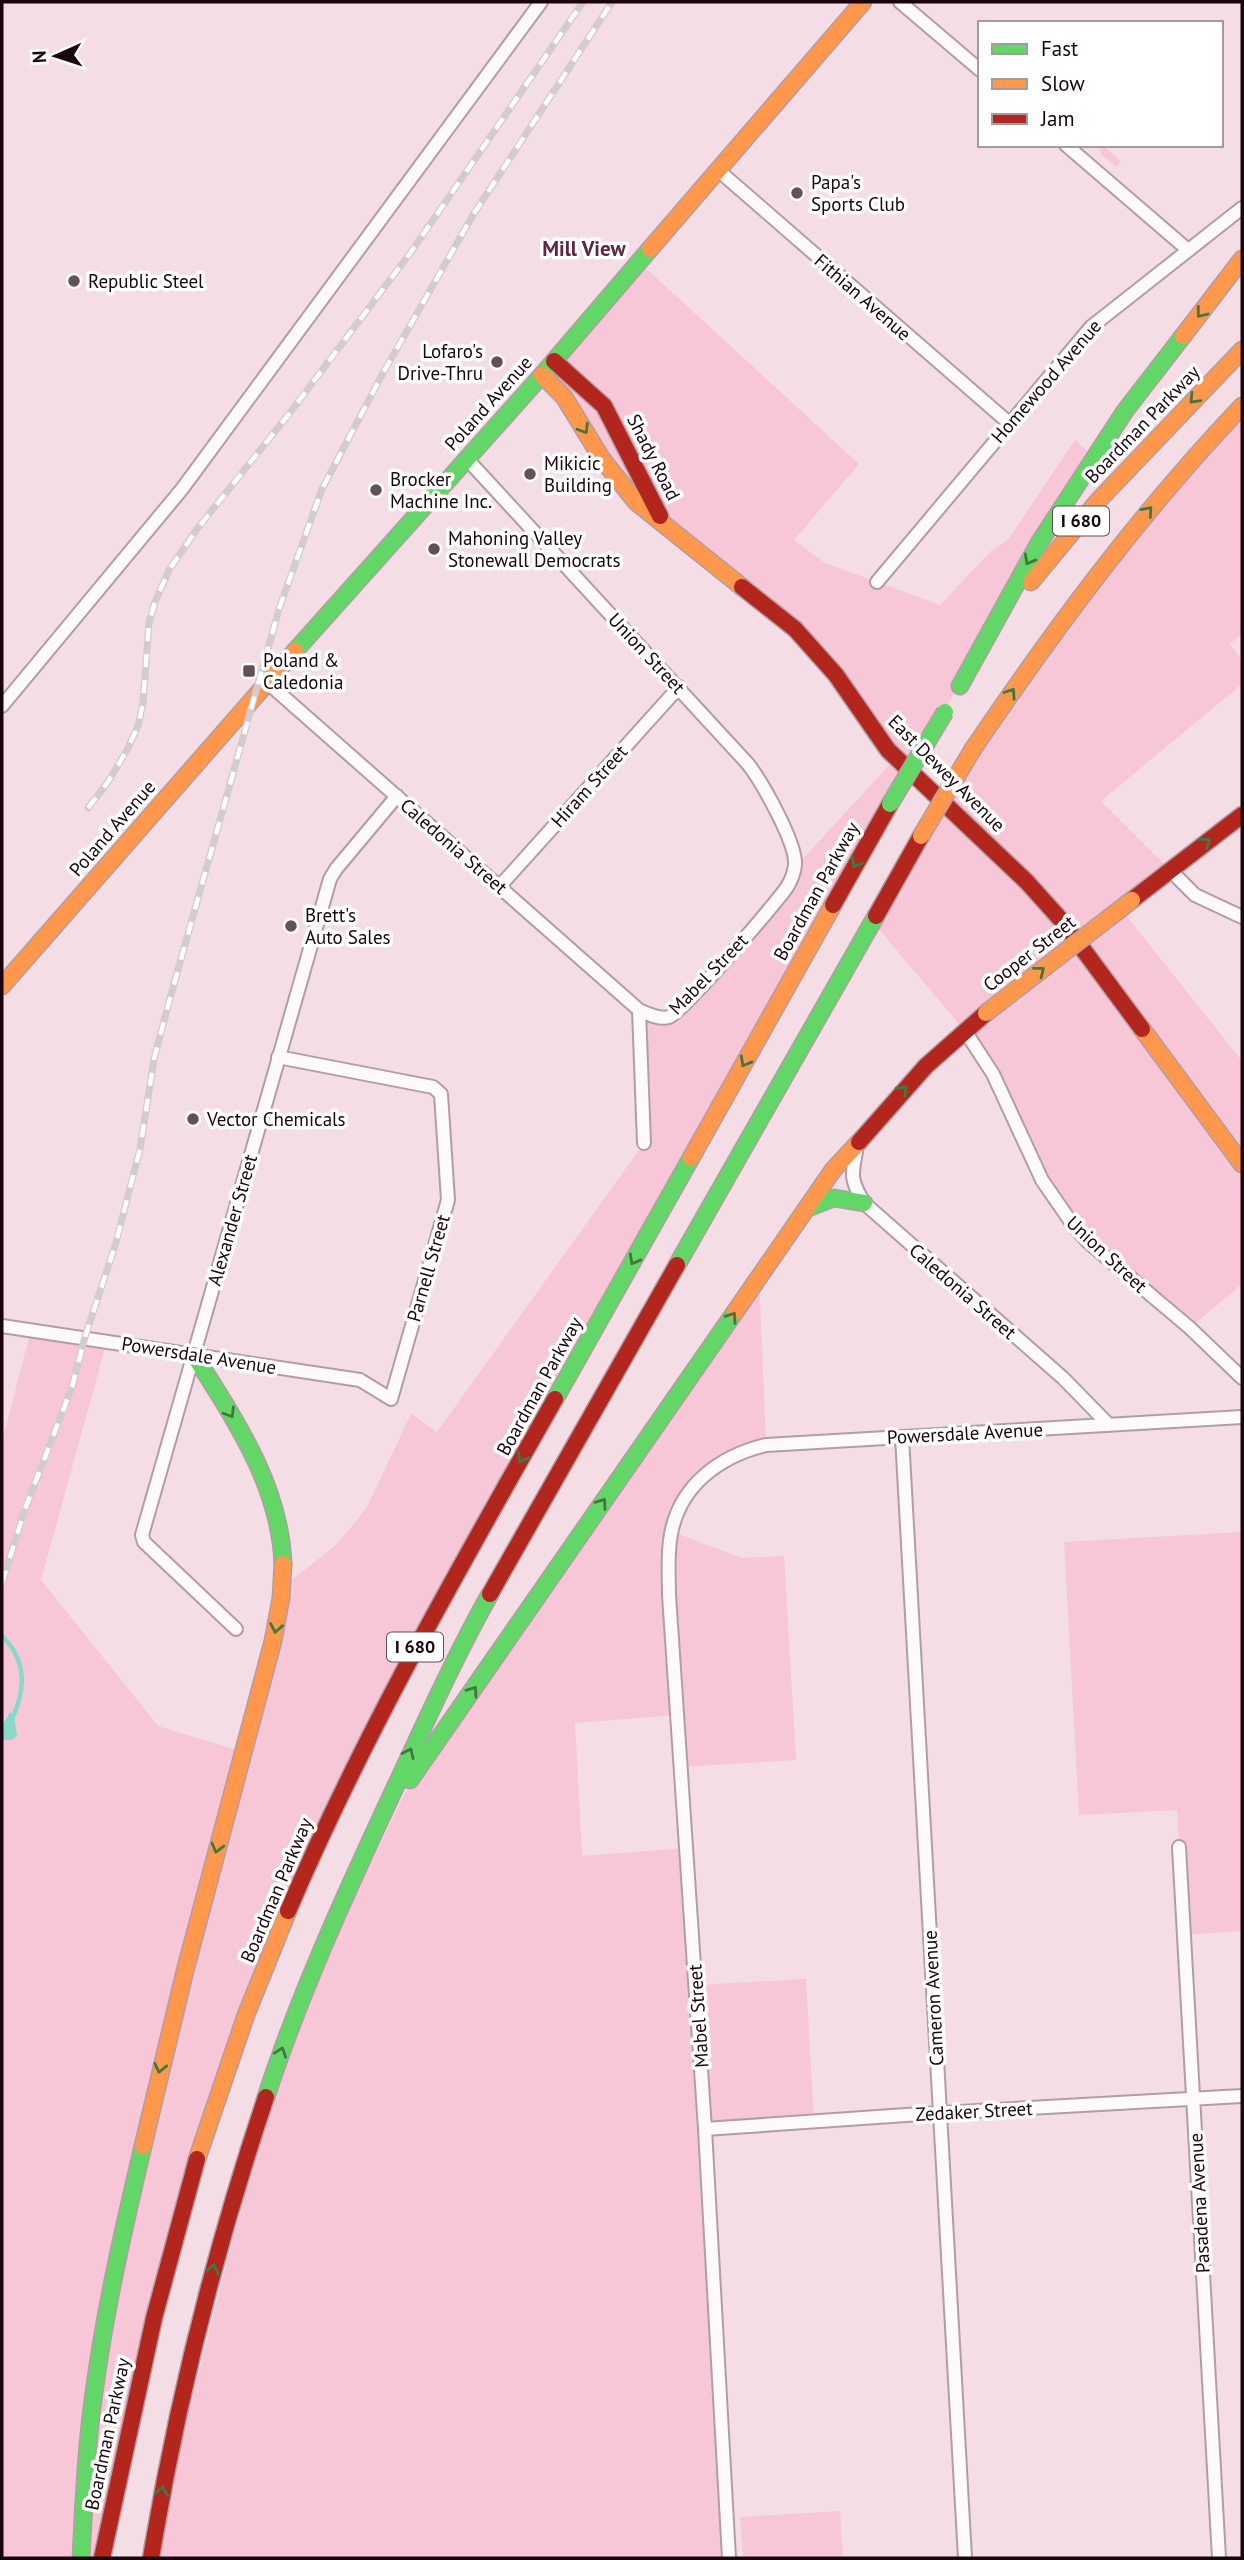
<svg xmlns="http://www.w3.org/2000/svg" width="1244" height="2560" font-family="'PT Sans',sans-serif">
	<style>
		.green { fill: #f7c7d7 }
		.water { fill: #87dac9 }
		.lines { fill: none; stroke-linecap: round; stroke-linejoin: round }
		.stream { stroke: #87dac9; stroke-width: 4.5 }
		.street-casing { stroke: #b39da5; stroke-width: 16 }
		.fast-casing { stroke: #b39da5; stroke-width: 19 }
		.slow-casing { stroke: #b39da5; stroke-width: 19 }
		.jam-casing { stroke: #b39da5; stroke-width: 19 }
		.street { stroke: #fdfafb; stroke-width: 12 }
		.fast { stroke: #63d668; stroke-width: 16 }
		.slow { stroke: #ff974d; stroke-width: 16 }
		.jam { stroke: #b3261e; stroke-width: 16 }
		.rail-casing { stroke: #d3cbce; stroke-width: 7 }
		.rail { stroke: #fff; stroke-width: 4.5; stroke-dasharray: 13; stroke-linecap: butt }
		.fast-bridge-casing { stroke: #b39da5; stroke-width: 19; stroke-linecap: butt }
		.slow-bridge-casing { stroke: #b39da5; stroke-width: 19; stroke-linecap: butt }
		.fast-bridge { stroke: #63d668; stroke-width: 16 }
		.slow-bridge { stroke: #ff974d; stroke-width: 16 }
		.oneway { stroke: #42783f }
		.poi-dot { fill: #665058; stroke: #fff; stroke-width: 2.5 }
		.labels { text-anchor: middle; stroke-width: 7; stroke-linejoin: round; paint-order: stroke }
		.shield { fill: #fff; stroke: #5f4f56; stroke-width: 2 }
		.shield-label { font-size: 18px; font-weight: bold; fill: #1a040d }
		.poi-label { font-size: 19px; fill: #1a040d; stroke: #fff; text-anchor: start }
		.street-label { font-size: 19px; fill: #1a040d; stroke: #fff }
		.neighbourhood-label { font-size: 21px; font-weight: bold; fill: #5f273e; stroke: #fff }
	</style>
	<rect width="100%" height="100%" fill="#f4dde4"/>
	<!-- green -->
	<path class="green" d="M1100 147H1105L1121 161 1116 167 1101 154Z
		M639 262 859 464 794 540 825 563 940 605 992 550 1008 540 1075 440 1095 457 909 770 378 1717 223 2080 102 2558H2V1740H11L8 1714 2 1726V1442L31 1330 107 1341 41 1580 158 1726 243 1752 282 1588 337 1544 366 1509 411 1414 437 1432 644 1143 639 1010 661 1018 705 982 795 867 896 758 836 675 666 526 542 375Z
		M1242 406V634L1230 644 1242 661V684L1101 801 1170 870 1121 909 1242 1061V1284L1190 1328 1073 1225 965 1031 872 921 973 749Z
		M759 1278 766 1445 705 1474 671 1531 741 1558 784 1556 796 1760 681 1767 677 1715 575 1723 582 1856 686 1848 696 1985 806 1979 814 2121 706 2129 729 2558H151L283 2045 415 1772Z
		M1242 1532V1931L1184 1935 1177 1810 1079 1815 1064 1542Z
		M840 2511 843 2558H743L740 2517Z"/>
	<!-- water -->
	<path class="water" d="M10 1712 14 1715 17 1736 11 1740H3L2 1726Z"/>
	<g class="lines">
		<!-- stream -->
		<path class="stream" d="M2 1636C27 1660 26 1689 12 1719"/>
		<!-- street casing -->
		<g class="street-casing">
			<path id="street" d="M900 2 980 70
				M1066 145 1188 250
				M718 170 1009 423
				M877 582 1091 327 1242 208
				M268 683 639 1010C648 1014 660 1020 669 1017 684 1011 771 908 785 890 790 883 794 874 795 865 797 844 762 782 748 764L467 459
				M2 706 182 489 541 2
				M1170 870 1195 895 1242 917
				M500 886 679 687
				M639 1010 644 1143
				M965 1031 993 1074 1042 1180 1073 1225 1088 1242 1190 1328 1242 1378
				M856 1152C851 1176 851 1181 864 1203L1063 1378 1109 1425
				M2 1326 360 1380 391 1399 448 1200 441 1094 433 1087 278 1057
				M902 1437 965 2558
				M236 1629 144 1542 142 1535 330 879 336 869 397 796
				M1179 1847 1219 2558
				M705 2129 906 2115 1242 2096
				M729 2558 705 2129 669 1595C669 1575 667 1554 671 1534 680 1485 720 1456 766 1445L1242 1417"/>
		</g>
		<!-- fast casing -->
		<g class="fast-casing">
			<path id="fast" d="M295 651 542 375 650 249
				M960 686 1039 543 1125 411 1183 336
				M808 1208 834 1198 864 1203
				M677 1265 876 916
				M194 1355C235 1420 280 1485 283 1564
				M555 1399 691 1158
				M410 1780 735 1312
				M266 2097C300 1993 346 1893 392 1794 424 1726 454 1658 490 1594
				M81 2558C84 2503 86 2448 94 2393 105 2309 124 2227 143 2146"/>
		</g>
		<!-- slow casing -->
		<g class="slow-casing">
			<path id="slow" d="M650 249 863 2
				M1183 336 1242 259
				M542 375 564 397 602 459 636 502 742 587
				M1031 582 1097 502 1242 350
				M973 749C1055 628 1141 512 1242 406
				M2 986 295 651
				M1142 1029 1242 1164
				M691 1158 833 905
				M735 1312 833 1170 859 1142
				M143 2146 185 1971 273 1641 281 1598 283 1564
				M197 2159 246 2015 288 1911"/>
		</g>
		<!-- jam casing -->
		<g class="jam-casing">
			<path id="jam" d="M554 361 604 406 660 516
				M742 587 795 629 836 675 888 750 1027 882 1062 921 1142 1029
				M1132 900 1242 815
				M833 905 890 804
				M876 916 921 836
				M859 1142 926 1066 986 1013
				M490 1594 677 1265
				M288 1911C364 1733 460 1567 555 1399
				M102 2558 154 2318 197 2159
				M151 2558C177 2400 215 2249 266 2097"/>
		</g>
		<!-- street -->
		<use href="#street" class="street"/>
		<!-- fast -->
		<use href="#fast" class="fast"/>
		<!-- slow -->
		<use href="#slow" class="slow"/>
		<!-- jam -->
		<use href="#jam" class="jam"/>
		<!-- rail casing -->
		<g class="rail-casing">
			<path id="rail" d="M88 808 108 782 127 750 138 726 143 703 149 623 155 602 169 570 197 529 289 414 411 252 583 2
				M2 1583 25 1509 72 1387 85 1337 115 1246 140 1149 154 1059 169 1002 279 609 322 489 383 373 473 215 612 2"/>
		</g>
		<!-- rail -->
		<use href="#rail" class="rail"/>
		<!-- fast-bridge casing -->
		<g class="fast-bridge-casing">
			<path id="fast-bridge" d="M890 804 945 712"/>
		</g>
		<!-- slow-bridge casing -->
		<g class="slow-bridge-casing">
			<path id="slow-bridge" d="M921 836 973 749
				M986 1013 1132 900"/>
		</g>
		<!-- fast-bridge -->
		<use href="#fast-bridge" class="fast-bridge"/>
		<!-- slow-bridge -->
		<use href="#slow-bridge" class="slow-bridge"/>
	</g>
	<!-- one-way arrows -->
	<defs><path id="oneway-chevron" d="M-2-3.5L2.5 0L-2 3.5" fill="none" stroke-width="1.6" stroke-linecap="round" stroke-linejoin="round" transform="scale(1.75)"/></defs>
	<g class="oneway">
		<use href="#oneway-chevron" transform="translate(1201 313) rotate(128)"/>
		<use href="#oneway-chevron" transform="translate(1194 399) rotate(134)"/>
		<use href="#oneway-chevron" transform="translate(584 429) rotate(58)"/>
		<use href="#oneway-chevron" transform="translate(1148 511) rotate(-49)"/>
		<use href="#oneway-chevron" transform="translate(1029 560) rotate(119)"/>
		<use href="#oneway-chevron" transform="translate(1011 693) rotate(-56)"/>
		<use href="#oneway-chevron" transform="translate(1206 842) rotate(-37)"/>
		<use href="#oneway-chevron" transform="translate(856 863) rotate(119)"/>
		<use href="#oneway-chevron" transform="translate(1040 971) rotate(-38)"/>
		<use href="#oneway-chevron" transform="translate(745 1062) rotate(119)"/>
		<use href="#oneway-chevron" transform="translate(903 1090) rotate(-47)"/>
		<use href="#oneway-chevron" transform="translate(634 1260) rotate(119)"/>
		<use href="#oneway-chevron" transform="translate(732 1317) rotate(-55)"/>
		<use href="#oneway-chevron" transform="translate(230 1413) rotate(58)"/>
		<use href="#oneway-chevron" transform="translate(522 1458) rotate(119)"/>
		<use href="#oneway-chevron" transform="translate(602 1503) rotate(-55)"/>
		<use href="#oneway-chevron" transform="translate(276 1628) rotate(100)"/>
		<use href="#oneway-chevron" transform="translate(473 1691) rotate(-55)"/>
		<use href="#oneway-chevron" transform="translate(409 1753) rotate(-65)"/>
		<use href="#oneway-chevron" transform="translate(217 1848) rotate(105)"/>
		<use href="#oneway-chevron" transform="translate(281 2052) rotate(-71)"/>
		<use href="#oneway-chevron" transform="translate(160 2068) rotate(102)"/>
		<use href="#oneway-chevron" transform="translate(213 2269) rotate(-76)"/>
		<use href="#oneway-chevron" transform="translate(162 2491) rotate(-80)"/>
	</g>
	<!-- markers -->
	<g class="poi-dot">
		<circle cx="797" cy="193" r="7"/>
		<circle cx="74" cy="281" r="7"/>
		<circle cx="497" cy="362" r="7"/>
		<circle cx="530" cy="474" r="7"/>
		<circle cx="376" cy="490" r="7"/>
		<circle cx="434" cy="549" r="7"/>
		<rect x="242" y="664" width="14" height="14" rx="3.5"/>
		<circle cx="291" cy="926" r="7"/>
		<circle cx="193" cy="1119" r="7"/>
	</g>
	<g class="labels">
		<!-- shield labels -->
		<g class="shield">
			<rect x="1053" y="506.5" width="56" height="29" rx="5"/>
			<rect x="387" y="1632.5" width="56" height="29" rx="5"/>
		</g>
		<g class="shield-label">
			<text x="1081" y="527">I 680</text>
			<text x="415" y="1653">I 680</text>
		</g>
		<!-- poi labels -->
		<g class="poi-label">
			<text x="811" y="189">Papa's<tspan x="811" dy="22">Sports Club</tspan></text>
			<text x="88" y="288">Republic Steel</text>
			<text x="483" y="358" text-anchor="end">Lofaro's<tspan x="483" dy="22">Drive-Thru</tspan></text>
			<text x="544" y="470">Mikicic<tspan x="544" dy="22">Building</tspan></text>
			<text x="390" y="486">Brocker<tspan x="390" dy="22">Machine Inc.</tspan></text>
			<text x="448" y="545">Mahoning Valley<tspan x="448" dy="22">Stonewall Democrats</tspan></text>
			<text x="263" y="667">Poland &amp;<tspan x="263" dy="22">Caledonia</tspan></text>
			<text x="305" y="922">Brett's<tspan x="305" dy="22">Auto Sales</tspan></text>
			<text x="207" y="1126">Vector Chemicals</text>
		</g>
		<!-- street labels -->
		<g class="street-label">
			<text transform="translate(863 297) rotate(41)" y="7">Fithian Avenue</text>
			<text transform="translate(1046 381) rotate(-49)" y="7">Homewood Avenue</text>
			<text transform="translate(488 403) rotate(-48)" y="7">Poland Avenue</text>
			<text transform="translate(1142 424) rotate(-46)" y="7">Boardman Parkway</text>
			<text transform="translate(654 457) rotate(63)" y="7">Shady Road</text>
			<text transform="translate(647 653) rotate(47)" y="7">Union Street</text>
			<text transform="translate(947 773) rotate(45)" y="7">East Dewey Avenue</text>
			<text transform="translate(589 786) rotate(-48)" y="7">Hiram Street</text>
			<text transform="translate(112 828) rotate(-49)" y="7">Poland Avenue</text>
			<text transform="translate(454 846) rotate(41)" y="7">Caledonia Street</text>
			<text transform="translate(816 891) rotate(-61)" y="7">Boardman Parkway</text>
			<text transform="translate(1029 953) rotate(-38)" y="7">Cooper Street</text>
			<text transform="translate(708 974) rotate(-46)" y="7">Mabel Street</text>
			<text transform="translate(232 1220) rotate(-74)" y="7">Alexander Street</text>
			<text transform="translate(1107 1254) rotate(43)" y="7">Union Street</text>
			<text transform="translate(428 1268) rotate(-74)" y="7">Parnell Street</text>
			<text transform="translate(963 1291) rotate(41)" y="7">Caledonia Street</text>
			<text transform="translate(199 1355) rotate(9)" y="7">Powersdale Avenue</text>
			<text transform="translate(539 1386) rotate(-61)" y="7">Boardman Parkway</text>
			<text transform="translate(965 1433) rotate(-3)" y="7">Powersdale Avenue</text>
			<text transform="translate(276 1890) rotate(-67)" y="7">Boardman Parkway</text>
			<text transform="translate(933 1998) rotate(-93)" y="7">Cameron Avenue</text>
			<text transform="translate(698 2016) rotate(-94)" y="7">Mabel Street</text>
			<text transform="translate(974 2111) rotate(-3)" y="7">Zedaker Street</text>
			<text transform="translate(1199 2203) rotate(-93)" y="7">Pasadena Avenue</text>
			<text transform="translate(107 2434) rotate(-78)" y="7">Boardman Parkway</text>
		</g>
		<!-- neighbourhood labels -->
		<g class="neighbourhood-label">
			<text x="584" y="256">Mill View</text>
		</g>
	</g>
	<!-- border -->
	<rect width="1244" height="2560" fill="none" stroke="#1a040d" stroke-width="7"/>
	<!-- legend -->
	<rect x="978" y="21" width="245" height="126" fill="#ffffff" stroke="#a39b9e" stroke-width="2"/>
	<rect x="992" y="44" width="35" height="10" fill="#63d668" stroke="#a39b9e" stroke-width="2"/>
	<text x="1041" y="56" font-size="21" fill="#1a040d">Fast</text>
	<rect x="992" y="79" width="35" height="10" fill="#ff974d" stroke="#a39b9e" stroke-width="2"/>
	<text x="1041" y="91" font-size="21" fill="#1a040d">Slow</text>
	<rect x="992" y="114" width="35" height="10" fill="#b3261e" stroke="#a39b9e" stroke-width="2"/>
	<text x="1041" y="126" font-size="21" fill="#1a040d">Jam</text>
	<!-- north arrow -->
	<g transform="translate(56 56) rotate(267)" stroke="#ffffff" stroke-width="5" paint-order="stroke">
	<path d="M0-5L12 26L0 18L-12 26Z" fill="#1a040d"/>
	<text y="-10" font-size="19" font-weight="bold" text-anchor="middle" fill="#1a040d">N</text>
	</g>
</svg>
